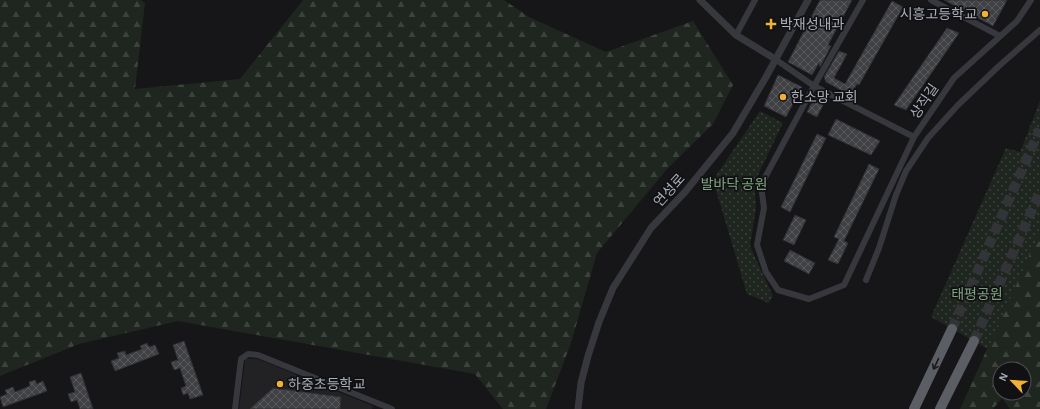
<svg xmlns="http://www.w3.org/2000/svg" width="1040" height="409" font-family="'Alegreya Sans','Noto Sans KR',sans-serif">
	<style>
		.built { fill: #222225 }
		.forest { fill: url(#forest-firs); fill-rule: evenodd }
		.park { fill: url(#park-dots) }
		.building { fill: url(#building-cross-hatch); stroke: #303034 }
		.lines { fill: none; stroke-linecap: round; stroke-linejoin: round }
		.trunk-tunnel { stroke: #333438; stroke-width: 10; stroke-dasharray: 10 5; stroke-linecap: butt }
		.minor { stroke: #37383d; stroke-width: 6 }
		.tertiary { stroke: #37383d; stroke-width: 7 }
		.trunk { stroke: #5b5e65; stroke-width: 10 }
		.oneway { stroke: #18191b }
		.poi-dot { fill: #f2b134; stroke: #111113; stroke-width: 1.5 }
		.labels { text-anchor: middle; stroke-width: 3.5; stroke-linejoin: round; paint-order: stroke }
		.poi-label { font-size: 14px; fill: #a8adb8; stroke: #111113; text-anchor: start }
		.street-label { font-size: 14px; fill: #a8adb8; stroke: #111113 }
		.park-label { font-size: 14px; fill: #7fa381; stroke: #111113 }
	</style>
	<defs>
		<pattern id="forest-firs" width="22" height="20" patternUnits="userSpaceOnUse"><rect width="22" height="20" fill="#1e261f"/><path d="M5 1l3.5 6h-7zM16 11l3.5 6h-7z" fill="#3c433d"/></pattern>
		<pattern id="park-dots" width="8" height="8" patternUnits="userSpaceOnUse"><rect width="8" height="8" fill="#1e261f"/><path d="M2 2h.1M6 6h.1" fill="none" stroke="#3c433d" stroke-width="1.8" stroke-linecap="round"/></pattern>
		<pattern id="building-cross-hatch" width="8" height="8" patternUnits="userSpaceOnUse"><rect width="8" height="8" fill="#404145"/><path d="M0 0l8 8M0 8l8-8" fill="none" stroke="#595a5e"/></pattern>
	</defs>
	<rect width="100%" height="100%" fill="#161618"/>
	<!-- built -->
	<path class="built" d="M246 359H258L373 406 372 409H239L245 361Z"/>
	<!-- forest -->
	<path class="forest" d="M0 0H141L145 3 135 89 240 79 303 0H504L529 17 606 52 693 21 733 85 713 124 668 168 597 253 571 343 546 409H503L475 374 178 321 79 344 0 376Z
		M1040 225V409H1010L1002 398 993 409H960L980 365ZM1000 369H1024V393H1000Z"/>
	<!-- park -->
	<path class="park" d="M1040 101V231L988 349 931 317 1006 148 1020 152Z
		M760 111 783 123 754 183 756 207 750 246 773 296 769 303 747 294 713 180Z"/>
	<!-- building -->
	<path class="building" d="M820 0H852L828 45 831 46 820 67 819 63 812 75 788 62Z
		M944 0H1007L993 26Z
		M892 1 903 7 859 85 857 84 850 95 826 82 824 77 839 51 847 54 834 78 845 84Z
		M947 28 959 33 906 110 894 105Z
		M778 75 802 87 786 117 764 106Z
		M816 94 826 99 817 117 807 112Z
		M836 119 880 141 871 155 828 135Z
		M817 134 826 138 790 212 781 207Z
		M869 164 879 169 844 241 848 243 838 264 828 260 839 239 834 237Z
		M795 215 806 220 794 245 783 240Z
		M790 250 815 263 809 274 784 261Z
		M184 341 203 395 190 399 188 393 183 395 181 388 186 386 180 368 174 370 171 362 178 360 173 345Z
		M147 343 149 347 155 345 159 354 115 371 111 361 119 358 117 353 125 351 126 355 142 349 140 346Z
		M81 373 93 409H80L77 400 71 402 68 394 75 392 70 377Z
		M35 380 37 384 43 381 47 391 3 407 0 397 7 394 5 390 13 387 15 392 30 386 29 382Z
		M273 388 341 397 340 409H250Z"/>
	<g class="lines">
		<!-- trunk-tunnel -->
		<path class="trunk-tunnel" d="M952 329 1040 129
			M974 341 1040 192"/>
		<!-- minor -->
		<path class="minor" d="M863 0 814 86 761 185 764 208 757 245 766 272 778 290 809 299 844 285 914 137 954 78 1017 21 1031 0
			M931 0 1000 36
			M736 35 755 0
			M775 59 814 86 914 137
			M866 280 879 248 896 195 906 171 928 138 958 105 999 66 1040 30
			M235 409 241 359 248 354 258 355 392 409"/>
		<!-- tertiary -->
		<path class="tertiary" d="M700 0 736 35 775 59
			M578 409 581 383 588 356 599 322 613 288 651 228 685 192 733 133 766 77 808 0"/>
		<!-- trunk -->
		<path class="trunk" d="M914 409 952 329
			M940 409 974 341"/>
	</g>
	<!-- one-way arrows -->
	<defs><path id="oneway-shaft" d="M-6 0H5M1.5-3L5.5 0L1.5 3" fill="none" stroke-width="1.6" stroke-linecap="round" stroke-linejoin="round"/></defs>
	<use class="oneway" href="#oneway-shaft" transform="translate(936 364) rotate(115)"/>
	<!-- markers -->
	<g class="poi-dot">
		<circle cx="985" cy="14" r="4"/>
		<path d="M769 18h4v4h4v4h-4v4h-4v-4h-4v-4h4z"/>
		<circle cx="783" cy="97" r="4"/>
		<circle cx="280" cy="384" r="4"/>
	</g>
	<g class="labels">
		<!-- poi labels -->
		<g class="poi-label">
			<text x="977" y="19" text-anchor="end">시흥고등학교</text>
			<text x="780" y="29">박재성내과</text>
			<text x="791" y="102">한소망 교회</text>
			<text x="288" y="389">하중초등학교</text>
		</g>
		<!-- street labels -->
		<g class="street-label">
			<text transform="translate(924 101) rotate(-56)" y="5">상직길</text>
			<text transform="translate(669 190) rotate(-48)" y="5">연성로</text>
		</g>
		<!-- park labels -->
		<g class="park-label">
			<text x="734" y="189">발바닥 공원</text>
			<text x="977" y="299">태평공원</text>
		</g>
	</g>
	<!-- north arrow -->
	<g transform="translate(1012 381) rotate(295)"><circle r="19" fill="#111113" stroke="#4d4f55"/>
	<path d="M0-3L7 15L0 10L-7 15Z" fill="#f2b134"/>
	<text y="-6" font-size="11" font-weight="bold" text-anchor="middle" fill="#a8adb8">N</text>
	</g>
</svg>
